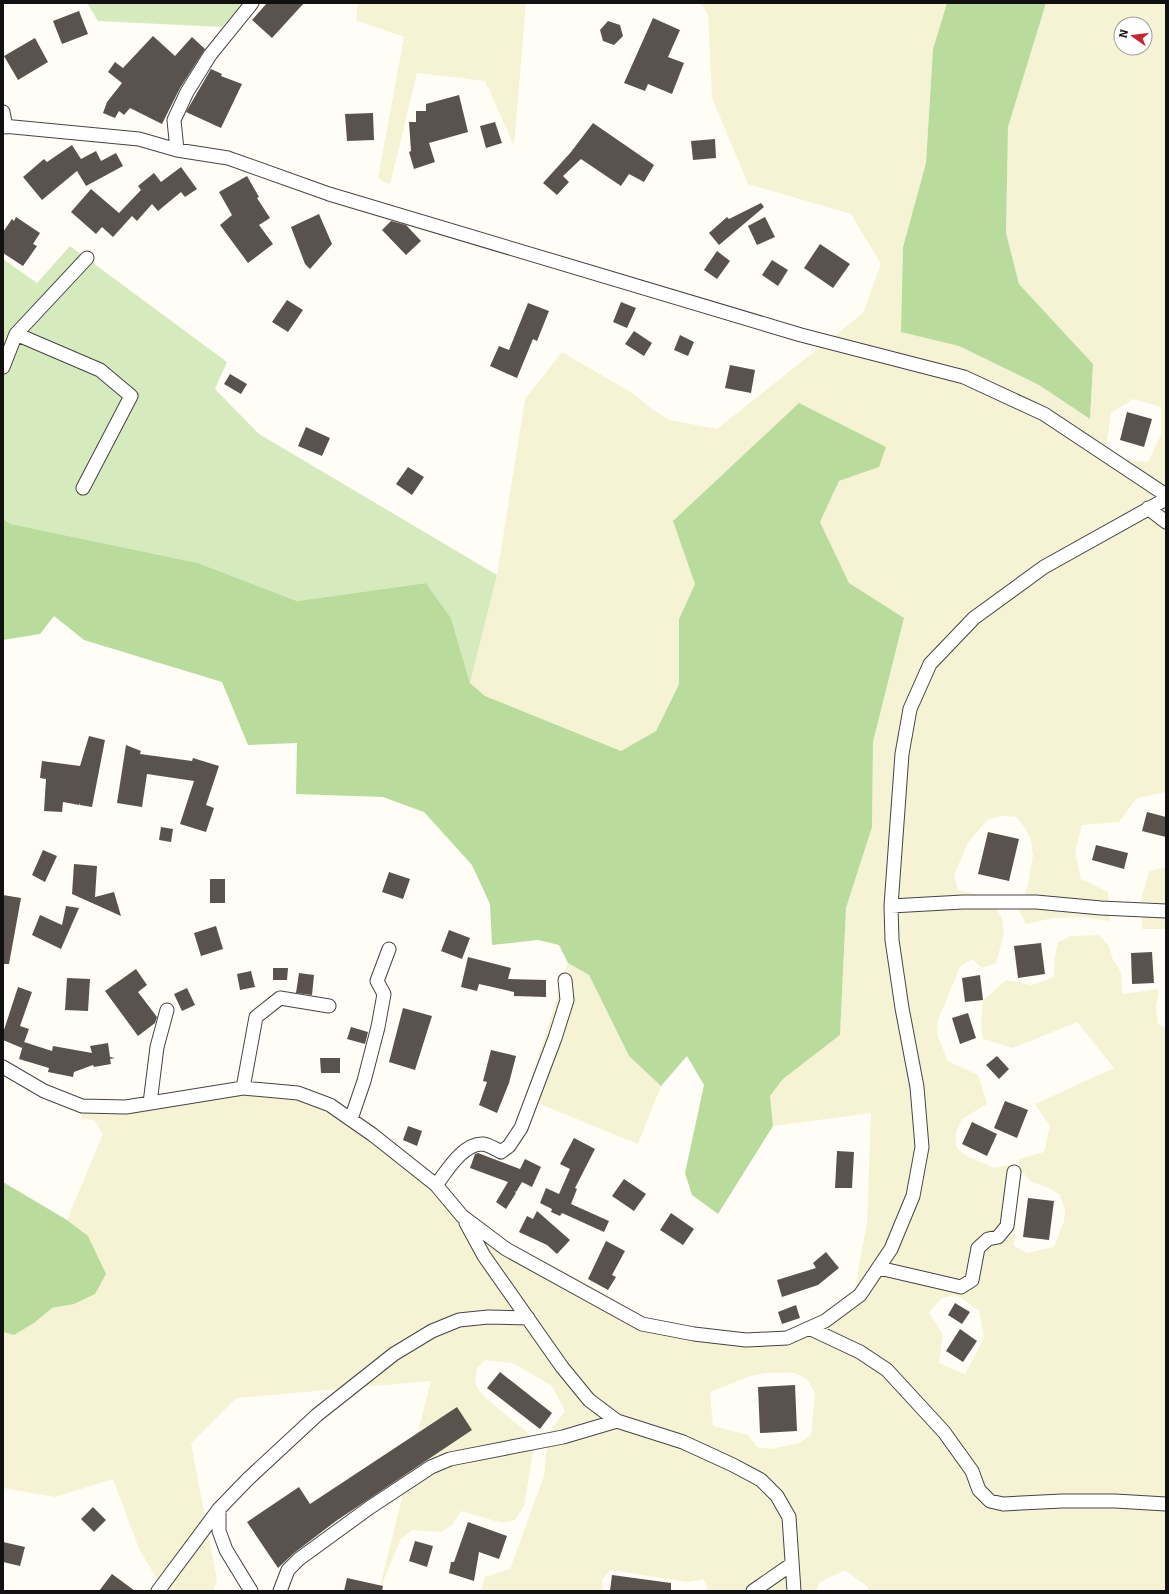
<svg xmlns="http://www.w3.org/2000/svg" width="1169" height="1594" font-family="Bitter,serif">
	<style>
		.farmland { fill: #f6f3d4; fill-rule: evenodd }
		.green { fill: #d5ebbd }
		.forest { fill: #b9dc9c }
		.building { fill: #5a524d }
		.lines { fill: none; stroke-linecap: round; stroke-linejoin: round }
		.minor-casing { stroke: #444; stroke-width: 15 }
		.minor { stroke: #fff; stroke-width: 13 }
	</style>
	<rect width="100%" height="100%" fill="#fffdf5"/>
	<!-- farmland -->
	<path class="farmland" d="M358 3H526L514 146 485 81 417 73 390 185 378 178 404 37 356 20Z
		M701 3H947L933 49 926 163 903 247 901 331 959 346 1039 385 1090 419 1093 364 1019 284 1006 233 1008 127 1046 3H1166V792L1137 798 1119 822 1082 825 1075 851 1081 879 1108 892 1110 921 1083 917 1053 918 1026 924 1019 911 1028 885 1033 855 1031 841 1025 828 1016 817 1002 816 987 820 968 843 954 875 958 890 984 896 996 908 1002 919 1004 934 996 963 982 968 972 959 960 967 938 1020 937 1034 948 1061 978 1075 987 1104 962 1119 956 1132V1147L967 1156 994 1168 1007 1165 1016 1167 1020 1179 1014 1201 1016 1215 1014 1246 1027 1253 1054 1247 1064 1221 1065 1208 1059 1194 1046 1187 1032 1182 1022 1172 1019 1159 1044 1152 1050 1126 1035 1104 1114 1068 1077 1022 1013 1048 983 1039 981 1024 983 1000 1006 980 1032 985 1054 977 1055 957 1058 942 1071 936 1099 935 1109 946 1113 960 1121 972 1122 994 1159 989 1156 1008 1158 1024 1166 1028V1591H868V1587L845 1570 820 1582 816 1591H706L707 1585 703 1579 688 1582 610 1570 602 1580 603 1591H481L485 1577 510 1569 544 1476 548 1434 565 1411 552 1386 513 1363 485 1360 477 1368 475 1383 482 1395 528 1433 534 1447 524 1506 515 1520 502 1523 461 1511 453 1524 441 1532 413 1530 401 1539 384 1579 382 1591H379L408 1473 472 1430 457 1407 418 1432 431 1381 236 1398 191 1443 217 1580 213 1591H164L139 1549 113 1479 55 1497 3 1488V1332L14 1335 34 1323 52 1308 74 1304 88 1236 67 1220 103 1134 94 1120 81 1119 83 1103H125L243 1081 295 1088 331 1098 377 1129 440 1181 467 1211 510 1245 584 1282 644 1317 695 1327 747 1333 785 1331 821 1315 855 1289 867 1222 871 1113 773 1126 770 1096 783 1079 840 1035 846 908 872 827 873 742 904 618 849 583 820 522 839 481 879 467 674 521 695 584 679 619V683L656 731 621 751 485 696 470 683 497 575 525 399 562 352 634 394 653 410 670 420 717 429 863 313 881 264 851 214 748 184 712 98 708 15ZM1121 24H1145V48H1121ZM1133 399 1161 407V434L1148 462 1121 459 1106 448 1111 413ZM956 1295 979 1310 984 1338 965 1374 939 1363 943 1335 929 1312 942 1298ZM765 1373H794L807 1379 815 1393 811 1435 799 1443 772 1449 757 1447 748 1435 713 1426 710 1392 751 1376Z
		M1166 867V929H1142L1141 900 1149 871Z
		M568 963 589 975 629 1056 661 1086 638 1144 525 1098Z"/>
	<!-- green -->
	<path class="green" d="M87 3H243L222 27 98 21Z
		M70 246 227 362 215 389 259 434 497 575 470 683 451 618 426 583 297 601 198 563 11 524 3 519V259L37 283Z"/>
	<!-- forest -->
	<path class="forest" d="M947 3H1046L1008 127 1006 233 1019 284 1093 364 1090 419 1039 385 959 346 901 332 903 247 926 163 933 49Z
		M799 403 886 447 879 467 839 481 820 522 849 583 904 618 873 742 872 827 846 908 840 1035 783 1079 770 1096 773 1126 718 1214 692 1195 685 1173 704 1085 687 1056 661 1086 629 1056 589 975 568 963 559 945 538 940 492 945 490 904 472 865 424 812 383 797 296 794 297 743 248 745 222 682 84 640 54 616 40 634 3 640V519L11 524 198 563 297 601 426 583 451 618 470 683 485 696 621 751 656 731 679 684V619L695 584 673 521Z
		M3 1182 67 1220 88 1236 106 1274 95 1294 74 1304 52 1308 34 1323 14 1335 3 1332Z"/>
	<!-- building -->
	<path class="building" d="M267 3H304L272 38 252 20Z
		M79 11 88 34 62 44 53 21Z
		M653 18 680 30 668 57 684 63 672 94 648 84 645 91 624 83Z
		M608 21 620 25 623 36 614 45 603 41 600 30Z
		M153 36 175 56 192 37 205 49 180 88 162 124 130 108 124 115 119 111 115 118 103 113 107 102 122 83 108 72 115 62 123 68Z
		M35 38 48 62 18 80 4 56Z
		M211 69 222 74 221 76 242 84 221 128 186 112Z
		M459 95 468 132 429 143 435 162 414 169 409 152 411 151 409 122H416V111H426V104Z
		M373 113 374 140 347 141 345 114Z
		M495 122 502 143 486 148 480 126Z
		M593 123 654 165 644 182 629 174 621 186 581 159 563 176 569 182 557 195 543 183 571 152Z
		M715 139 716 158 693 160 691 141Z
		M72 145 81 159 96 151 101 161 116 153 123 166 86 186 77 171 42 200 23 177 44 159 47 162Z
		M181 167 197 189 185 197 181 192 158 211 152 204 137 221 132 216 113 237 102 227 96 234 71 212 91 189 119 213 141 190 138 186 154 173 161 182Z
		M247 176 259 197 257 198 270 218 259 225 273 244 248 263 220 225 232 215 219 192Z
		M761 203 764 207 719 245 709 233 727 217 729 219Z
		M319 214 332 244 310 269 305 264 291 227Z
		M16 217 40 233 33 244 37 246 23 266 3 253V232L12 219 14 221Z
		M765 217 775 237 757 245 748 226Z
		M391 221 406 225 421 241 406 255 382 230Z
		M820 244 850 264 833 288 804 268Z
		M717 251 730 261 717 279 704 270Z
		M772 260 788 270 778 286 762 275Z
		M287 300 303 310 288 332 272 322Z
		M621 302 636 308 627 328 613 322Z
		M528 303 549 311 537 341 533 339 517 378 490 366 499 346 509 350Z
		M634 331 652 343 644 356 625 344Z
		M680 335 694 342 688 356 674 350Z
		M730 365 755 370 751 393 725 388Z
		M230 374 247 384 241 394 224 384Z
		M1127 412 1152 419 1144 447 1120 440Z
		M306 427 330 438 322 456 298 446Z
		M408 467 424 477 412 495 396 484Z
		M89 736 105 740 92 807 80 805V803L79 805 63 802 62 812 44 811 46 779 40 778 42 761 80 766Z
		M126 745 141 751 140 754 192 761 193 758 219 766 206 805 214 808 206 832 180 824 194 781 147 774 142 807 117 803Z
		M1147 812 1166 817V837L1142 831Z
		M161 827 173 829 171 842 159 840Z
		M988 832 1019 839 1009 881 978 874Z
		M1096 845 1128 853 1124 869 1092 860Z
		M43 850 57 856 45 882 32 875Z
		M74 864 97 866 95 897 114 892 121 916 72 894Z
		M389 872 410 879 403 899 382 892Z
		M210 879H225V903H210Z
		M3 895 21 898 9 964H3Z
		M66 906 79 908 61 949 32 935 40 915 62 925Z
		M216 926 223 949 201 956 194 933Z
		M449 930 470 938 462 959 441 951Z
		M1041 943 1045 974 1018 978 1014 946Z
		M1152 952 1154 983 1132 984 1131 953Z
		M468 957 511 968 508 979 546 980V997L514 996V992L479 984 477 991 461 987Z
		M273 968H288L287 980H273Z
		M136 969 147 985 138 992 157 1017 155 1023 138 1036 105 991Z
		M251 971 255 987 240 990 237 974Z
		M299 973 314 975 312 995 296 993Z
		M980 975 983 1000 965 1002 962 978Z
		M67 978 90 979 88 1011 65 1010Z
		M18 987 32 992 20 1026 29 1029 22 1048 3 1040V1033Z
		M187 988 195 1005 182 1011 174 994Z
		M403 1008 432 1016 415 1070 389 1062Z
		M968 1013 976 1038 960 1044 952 1018Z
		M351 1027 368 1032 365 1044 347 1039Z
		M24 1042 52 1051 53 1046 92 1053 90 1046 108 1043 110 1057 115 1058 110 1059 111 1064 94 1067 93 1065 74 1072 73 1077 48 1072 49 1068 19 1059Z
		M491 1050 516 1056 509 1083 497 1113 479 1105 487 1082 483 1081Z
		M997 1056 1009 1069 999 1079 986 1065Z
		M320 1058H340V1073H321Z
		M1005 1101 1028 1110 1017 1138 994 1128Z
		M972 1122 997 1134 987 1156 962 1144Z
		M408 1126 422 1131 417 1146 403 1140Z
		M574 1138 595 1149 575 1188 577 1189 571 1204 609 1221 604 1232 562 1213 560 1216 551 1212 552 1209 540 1203 546 1188 559 1194 570 1169 560 1164Z
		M837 1151 854 1152 852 1188H835Z
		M478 1153 520 1169 525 1159 541 1167 532 1187 522 1182 516 1192 514 1191 516 1193 506 1209 496 1202 508 1182 470 1168 475 1154Z
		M624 1179 646 1194 634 1211 612 1196Z
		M1028 1198 1054 1201 1049 1240 1023 1237Z
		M537 1211 570 1240 557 1254 547 1245 519 1232 527 1216 533 1219Z
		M671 1213 694 1229 683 1245 660 1230Z
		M606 1241 625 1251 612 1275 616 1277 608 1290 588 1279Z
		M826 1252 839 1268 818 1285 782 1297 777 1280 816 1268 813 1263Z
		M955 1303 970 1312 962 1324 948 1315Z
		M796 1305 800 1318 782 1324 778 1312Z
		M960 1329 977 1341 963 1362 946 1351Z
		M500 1372 552 1413 540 1429 487 1388Z
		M795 1385 797 1431 760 1433 758 1387Z
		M457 1407 472 1430 336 1521 294 1553 278 1568 247 1522 299 1487 310 1504Z
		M93 1507 106 1520 94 1532 81 1519Z
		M468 1522 507 1536 499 1559 479 1552 474 1581 449 1573 451 1562H454Z
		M415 1541 433 1546 427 1567 409 1561Z
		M3 1542 25 1547 20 1566 3 1562Z
		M112 1574 135 1591H99Z
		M612 1575 671 1583V1591H610Z
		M347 1578 383 1586 382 1591H344Z"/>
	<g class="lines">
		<!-- minor casing -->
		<g class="minor-casing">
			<path id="minor" d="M3 112 6 127
				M3 126 139 139 177 150 228 158 329 194 801 335 964 377 1044 414 1166 495
				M177 150 174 120 187 92 210 55 252 3
				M16 334 100 370 131 396 83 488
				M3 367 16 334 87 258
				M1148 508 1166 522
				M891 906 963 902H1036L1101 908 1166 911
				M3 1067 44 1091 82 1106 126 1107 243 1088 298 1093 330 1105 373 1135 436 1185 462 1216 506 1249 642 1324 694 1334 746 1340 787 1338 825 1321 860 1295 891 1249 913 1196 922 1147 917 1087 902 1008 892 940 891 906 902 754 910 709 930 664 974 618 1044 567 1166 499
				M243 1088 256 1017 280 998 329 1006
				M150 1103 157 1047 167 1010
				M351 1119 364 1081 378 1027 384 994 377 981 389 949
				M436 1185C447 1171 463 1143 483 1144 489 1145 496 1149 501 1152L509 1146 521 1128 555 1038 567 1000 565 980
				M466 1223 484 1256 562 1367 589 1400 617 1421 683 1442 733 1465 761 1480 777 1496 789 1517 794 1591
				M879 1268 961 1287 972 1280 978 1248 988 1239 998 1237 1007 1226 1014 1172
				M809 1328 860 1352 887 1370 944 1432 972 1471 979 1490 990 1501 1003 1504 1062 1501H1115L1166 1504
				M219 1509V1531L226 1550 251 1591
				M158 1591 219 1509 248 1479 317 1415 394 1354 432 1331 459 1320 488 1317 528 1318
				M280 1591 288 1570 299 1559 369 1508 431 1467 450 1459 563 1437 617 1421
				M753 1591 792 1564"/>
		</g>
		<!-- minor -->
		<use href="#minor" class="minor"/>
	</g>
	<!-- border -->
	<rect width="1169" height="1594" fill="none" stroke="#111111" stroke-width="8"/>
	<!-- north arrow -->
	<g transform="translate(1133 36) rotate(284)"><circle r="19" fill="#ffffff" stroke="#a0a0a0"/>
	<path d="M0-3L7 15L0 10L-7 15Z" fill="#c4262e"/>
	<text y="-6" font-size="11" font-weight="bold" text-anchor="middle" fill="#111111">N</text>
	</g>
</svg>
